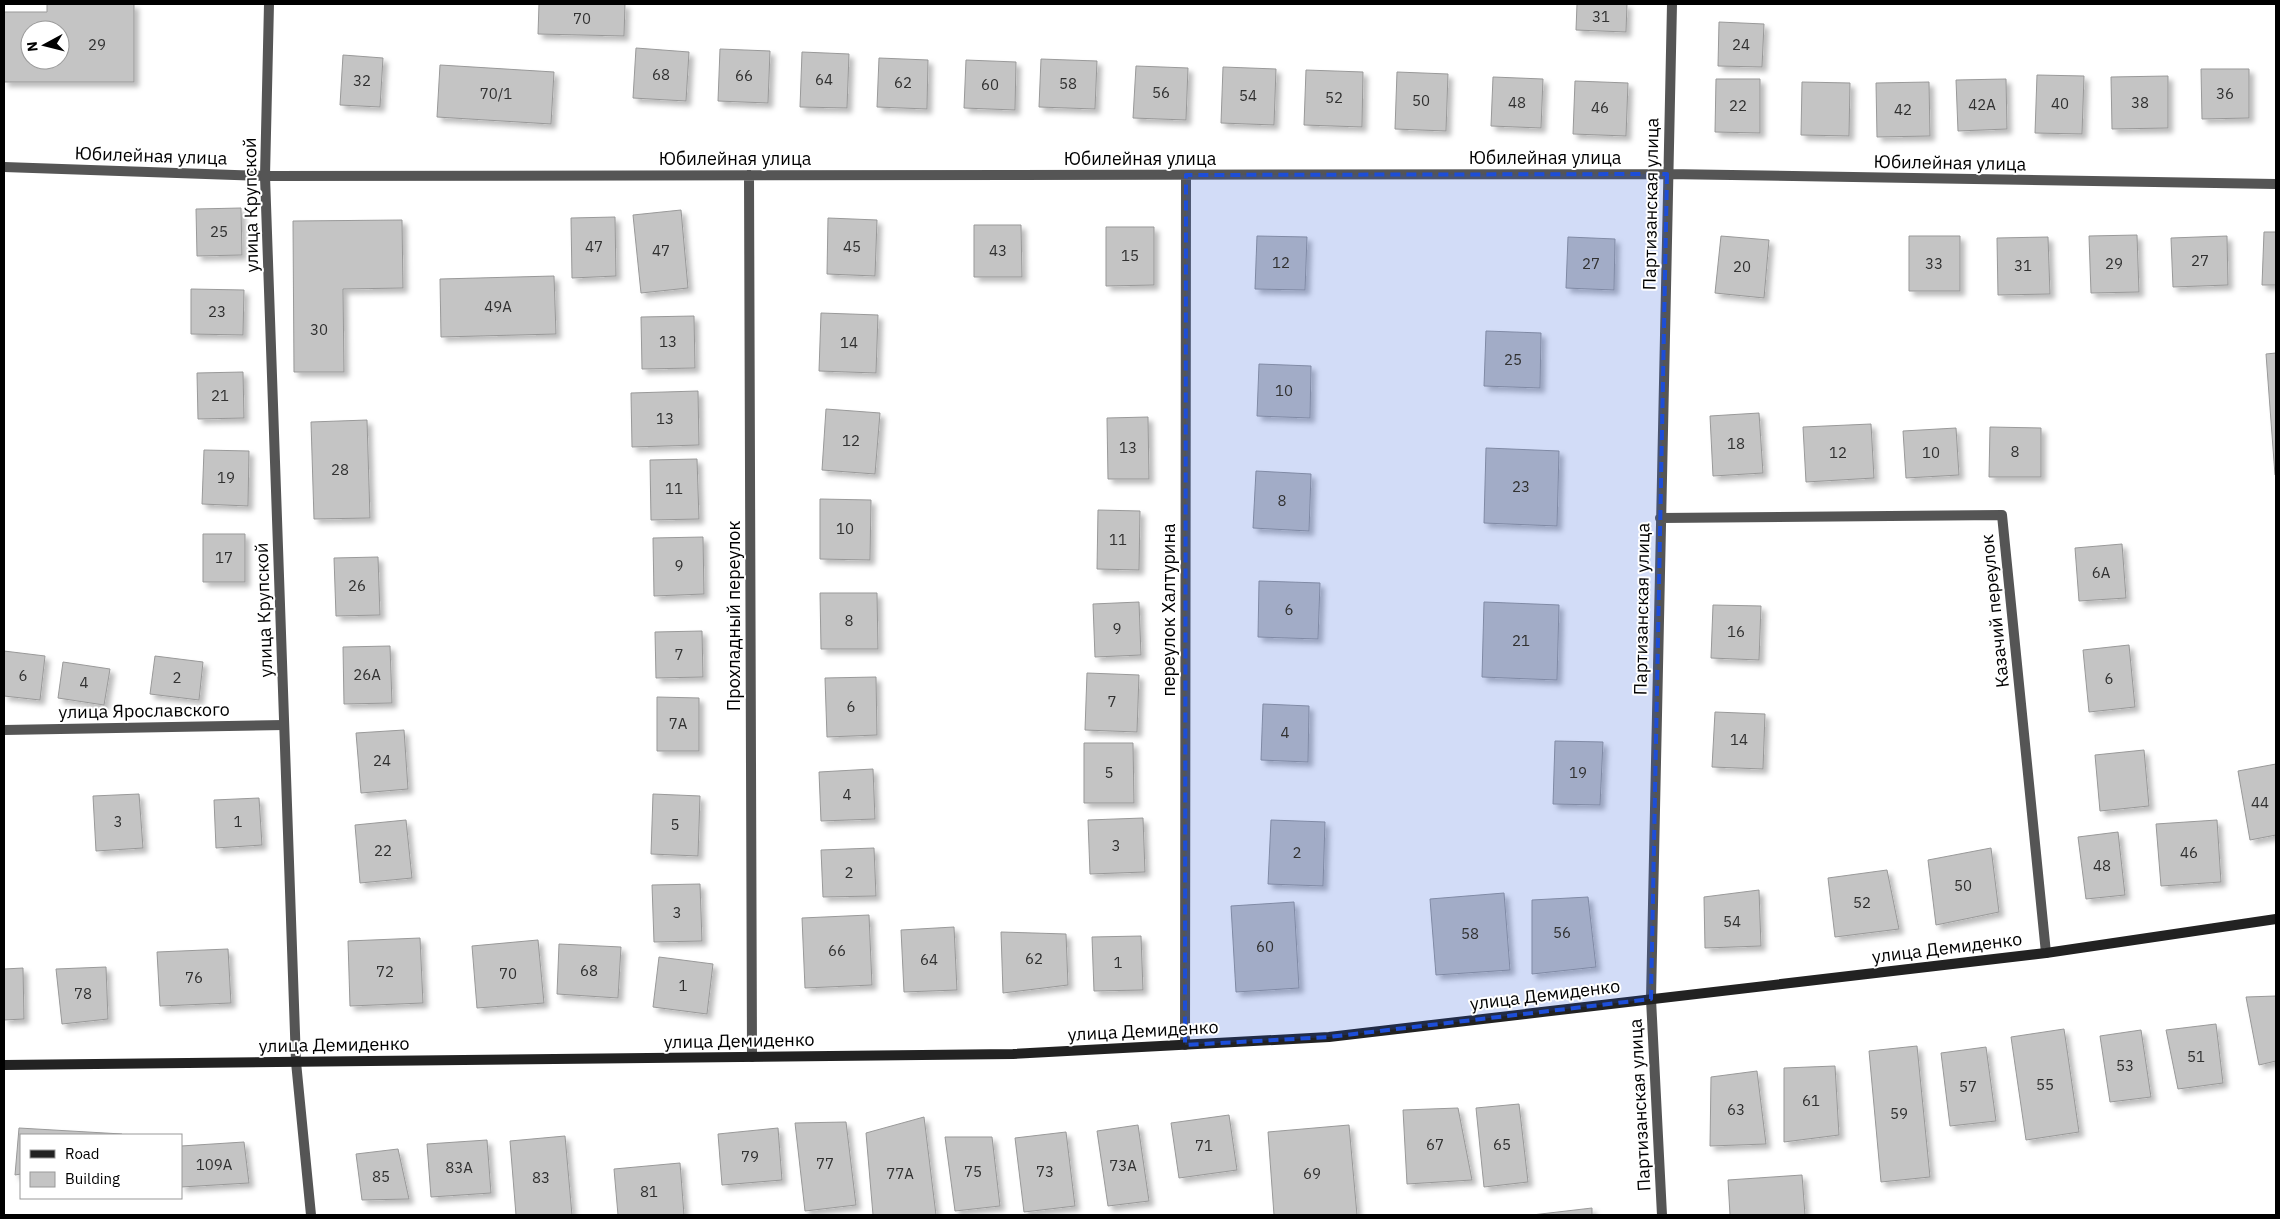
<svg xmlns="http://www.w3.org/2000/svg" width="2280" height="1219" font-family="'IBM Plex Sans',sans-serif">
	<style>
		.building { fill: #c4c4c4; stroke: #999; fill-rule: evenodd; filter: url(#shadow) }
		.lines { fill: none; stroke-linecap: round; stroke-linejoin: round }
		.minor { stroke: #555; stroke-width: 10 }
		.tertiary { stroke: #555; stroke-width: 10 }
		.secondary { stroke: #222; stroke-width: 10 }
		.marked { fill: #1d4ed8; fill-opacity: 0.2; stroke: #1d4ed8; stroke-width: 4; stroke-dasharray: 10 6; stroke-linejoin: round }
		.labels { text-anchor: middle; stroke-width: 4; stroke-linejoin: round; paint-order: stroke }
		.number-label { font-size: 15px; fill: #313131 }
		.street-label { font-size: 18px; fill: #000; stroke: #fff }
	</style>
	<defs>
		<filter id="shadow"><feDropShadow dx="4.5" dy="4.5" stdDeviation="2.5" flood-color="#0004"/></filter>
	</defs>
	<rect width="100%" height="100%" fill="#fff"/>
	<!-- building -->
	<path class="building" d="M47 4H134V82H4V12H47ZM30 30H60V60H30Z
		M539 4H625L624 36 538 34Z
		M1577 4H1627L1626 32 1576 30Z
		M1719 22 1764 24 1762 67 1718 66Z
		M636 48 689 52 686 101 633 98Z
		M720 49 770 51 768 103 718 101Z
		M802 52 849 54 847 108 800 107Z
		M343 55 383 58 380 107 340 105Z
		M879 58 928 60 927 109 877 107Z
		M1041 59 1097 61 1095 109 1039 107Z
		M966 60 1016 62 1015 110 964 108Z
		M440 65 554 72 551 124 437 117Z
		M1136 66 1188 68 1186 120 1133 118Z
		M1223 67 1276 69 1274 125 1221 123Z
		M2201 69H2249V118L2202 119Z
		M1306 70 1363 72 1362 127 1304 125Z
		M1397 72 1448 74 1446 131 1395 129Z
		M2037 75 2084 76 2082 134 2035 133Z
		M2168 76V128L2112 129 2111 77Z
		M1493 77 1543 79 1541 128 1491 126Z
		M1716 79H1760V133L1715 132Z
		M2006 79 2007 129 1958 131 1956 80Z
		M1575 81 1628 83 1626 136 1573 134Z
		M1802 82 1850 83 1849 136 1801 135Z
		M1929 82 1930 136 1877 137 1876 83Z
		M241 208 242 255 197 256 196 209Z
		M681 210 688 288 641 293 633 215Z
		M615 217 616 276 572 278 571 218Z
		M828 218 877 220 875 276 827 274Z
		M402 220 403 288 343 289 344 372H294L293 221Z
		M974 225H1021L1022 277H974Z
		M1106 227H1154V285L1106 286Z
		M2264 232H2276V285H2262Z
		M2137 235 2139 292 2091 293 2089 236Z
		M1257 236 1307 237 1305 290 1255 289Z
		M1721 236 1769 240 1764 298 1715 293Z
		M1909 236H1960V291H1909Z
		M2227 236 2228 285 2173 287 2171 238Z
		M1568 237 1615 239 1614 290 1566 288Z
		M2048 237 2050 294 1998 295 1997 238Z
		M554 276 556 334 441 337 440 279Z
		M191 289 244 290 243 335 191 334Z
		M821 313 878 315 876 373 819 371Z
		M694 316 695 368 642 369 641 317Z
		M1486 331 1541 333 1540 388 1484 386Z
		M2276 353V475H2275L2266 354Z
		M1259 364 1311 366 1310 418 1257 416Z
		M243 372 244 418 198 419 197 373Z
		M698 391 699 445 632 447 631 393Z
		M826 409 880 413 875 474 822 470Z
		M1759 413 1763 473 1713 476 1710 416Z
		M1148 417 1149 479H1108L1107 418Z
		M367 420 370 518 314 519 311 422Z
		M1871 424 1874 478 1806 482 1803 427Z
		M1990 427 2041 428V477H1989Z
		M1956 428 1959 475 1906 478 1903 431Z
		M1486 448 1559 451 1557 526 1484 523Z
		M204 450 249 451 248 506 202 504Z
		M697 459 699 519 651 520 650 460Z
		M1256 471 1311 474 1309 531 1253 528Z
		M820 499 871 500 870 560 820 559Z
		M1098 510 1140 511 1139 570 1097 569Z
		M203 534H245V582H203Z
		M703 537 704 594 654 596 653 538Z
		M2122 544 2126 598 2079 601 2075 548Z
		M378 557 380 615 336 616 334 558Z
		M1259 581 1320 583 1318 639 1258 637Z
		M820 593H877L878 649H821Z
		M1139 602 1141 655 1095 657 1093 604Z
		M1484 602 1559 605 1557 680 1482 677Z
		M1713 605 1761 606 1759 660 1711 658Z
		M702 631 703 677 656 678 655 632Z
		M2129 645 2135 707 2089 712 2083 650Z
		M390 646 392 703 344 704 343 647Z
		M4 651 45 656 40 700 4 696Z
		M155 656 203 662 199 700 150 694Z
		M63 662 110 669 104 705 58 698Z
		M1087 673 1139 675 1137 732 1085 730Z
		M876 677 877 735 827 737 825 678Z
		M657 697 699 698V751H657Z
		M1263 704 1309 706 1308 762 1261 760Z
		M1715 712 1765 714 1763 769 1712 767Z
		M404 730 408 789 361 793 356 733Z
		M1555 741 1603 742 1600 805 1553 804Z
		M1084 743H1133L1134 803H1084Z
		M2144 750 2149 806 2100 811 2095 755Z
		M2276 764V835L2250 840 2238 771Z
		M873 769 875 819 821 821 819 772Z
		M139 794 143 848 96 851 93 796Z
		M653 794 700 796 698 856 651 854Z
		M259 798 262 845 216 848 214 800Z
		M1143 818 1145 872 1090 874 1088 820Z
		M406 820 412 878 360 883 355 825Z
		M1271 820 1325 822 1323 886 1268 884Z
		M2217 820 2221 882 2161 886 2156 824Z
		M2118 832 2125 895 2086 899 2078 837Z
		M874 848 876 896 823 897 821 850Z
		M1991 848 1999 912 1936 925 1928 860Z
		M1887 870 1899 929 1835 937 1828 878Z
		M700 884 702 941 654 942 652 885Z
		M1759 890 1761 946 1705 948 1704 897Z
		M1504 893 1510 970 1436 975 1430 899Z
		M1588 897 1596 967 1532 974V900Z
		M1294 902 1299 988 1236 992 1231 906Z
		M869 915 872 985 805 988 802 918Z
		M954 927 957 990 904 992 901 930Z
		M1001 932 1066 934 1068 985 1003 993Z
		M1141 936 1143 990 1094 991 1092 937Z
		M420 938 423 1003 350 1006 348 941Z
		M538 940 544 1003 477 1008 472 946Z
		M559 944 621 947 618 998 557 994Z
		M228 949 231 1003 160 1006 157 952Z
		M659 957 713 964 707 1014 653 1007Z
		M106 967 108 1019 62 1024 56 969Z
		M23 968 24 1019 4 1020V969Z
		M2276 996V1061L2259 1065 2246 997Z
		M2216 1024 2223 1083 2178 1089 2166 1030Z
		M2064 1029 2079 1132 2026 1140 2011 1037Z
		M2141 1030 2151 1097 2110 1102 2100 1036Z
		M1917 1046 1930 1177 1881 1182 1869 1051Z
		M1986 1047 1996 1121 1950 1126 1941 1053Z
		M1835 1066 1839 1135 1784 1142V1068Z
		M1757 1071 1766 1144 1710 1146 1711 1077Z
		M1519 1104 1528 1182 1484 1187 1476 1108Z
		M1458 1108 1472 1180 1407 1184 1403 1110Z
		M1229 1115 1237 1170 1179 1178 1171 1123Z
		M924 1117 936 1215H873L866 1133Z
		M846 1122 856 1205 805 1211 795 1123Z
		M1138 1125 1149 1201 1108 1206 1097 1131Z
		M1349 1125 1357 1215H1274L1268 1132Z
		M19 1128 122 1134V1135H21V1174L15 1175Z
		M778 1128 782 1180 722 1185 718 1134Z
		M1066 1132 1075 1206 1024 1212 1015 1138Z
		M565 1136 572 1215H516L510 1141Z
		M945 1137H992L1000 1206 955 1211Z
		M487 1140 491 1193 431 1197 427 1144Z
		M244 1142 249 1183 181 1187V1146Z
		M398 1149 409 1199 362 1200 356 1154Z
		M680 1163 684 1215H618L614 1169Z
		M1802 1175 1805 1215H1730L1728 1180Z
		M1592 1208V1215H1532Z"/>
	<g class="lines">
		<!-- minor -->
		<path class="minor" d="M4 167 265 176 1667 174 2276 184
			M749 175 752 1057
			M1660 518 2002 515 2046 953
			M4 730 284 725
			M1185 1045 1186 175
			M296 1062 311 1215
			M1662 1215 1651 999 1672 4"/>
		<!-- tertiary -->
		<path class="tertiary" d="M269 4 265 176 296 1062"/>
		<!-- secondary -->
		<path class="secondary" d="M4 1065 1013 1054 1329 1037 2046 953 2276 919"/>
	</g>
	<!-- marked area -->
	<path class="marked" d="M1667 174 1651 999 1329 1037 1185 1045 1186 175Z"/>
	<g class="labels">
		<!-- number labels -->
		<g class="number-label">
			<text x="1601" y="22">31</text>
			<text x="582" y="24">70</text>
			<text x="97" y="50">29</text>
			<text x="1741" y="50">24</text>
			<text x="661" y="80">68</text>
			<text x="744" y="81">66</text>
			<text x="824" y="85">64</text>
			<text x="362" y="86">32</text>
			<text x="903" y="88">62</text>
			<text x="1068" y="89">58</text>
			<text x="990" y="90">60</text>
			<text x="1161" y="98">56</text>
			<text x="496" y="99">70/1</text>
			<text x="2225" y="99">36</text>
			<text x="1248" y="101">54</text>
			<text x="1334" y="103">52</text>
			<text x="1421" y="106">50</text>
			<text x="1517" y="108">48</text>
			<text x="2140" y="108">38</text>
			<text x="2060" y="109">40</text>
			<text x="1982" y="110">42А</text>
			<text x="1738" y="111">22</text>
			<text x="1600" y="113">46</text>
			<text x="1903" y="115">42</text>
			<text x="219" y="237">25</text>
			<text x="594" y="252">47</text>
			<text x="852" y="252">45</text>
			<text x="661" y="256">47</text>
			<text x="998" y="256">43</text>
			<text x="1130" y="261">15</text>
			<text x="2200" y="266">27</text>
			<text x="1281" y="268">12</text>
			<text x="1591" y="269">27</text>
			<text x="1934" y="269">33</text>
			<text x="2114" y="269">29</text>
			<text x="2023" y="271">31</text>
			<text x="1742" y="272">20</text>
			<text x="498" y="312">49А</text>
			<text x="217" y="317">23</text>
			<text x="319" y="335">30</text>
			<text x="668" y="347">13</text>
			<text x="849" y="348">14</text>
			<text x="1513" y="365">25</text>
			<text x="1284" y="396">10</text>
			<text x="220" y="401">21</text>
			<text x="665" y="424">13</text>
			<text x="851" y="446">12</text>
			<text x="1736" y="449">18</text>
			<text x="1128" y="453">13</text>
			<text x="2015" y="457">8</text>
			<text x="1838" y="458">12</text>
			<text x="1931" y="458">10</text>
			<text x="340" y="475">28</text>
			<text x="226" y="483">19</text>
			<text x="1521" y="492">23</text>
			<text x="674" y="494">11</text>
			<text x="1282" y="506">8</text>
			<text x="845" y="534">10</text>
			<text x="1118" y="545">11</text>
			<text x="224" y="563">17</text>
			<text x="679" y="571">9</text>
			<text x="2101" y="578">6А</text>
			<text x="357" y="591">26</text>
			<text x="1289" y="615">6</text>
			<text x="849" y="626">8</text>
			<text x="1117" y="634">9</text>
			<text x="1736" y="637">16</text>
			<text x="1521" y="646">21</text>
			<text x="679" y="660">7</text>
			<text x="367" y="680">26А</text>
			<text x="23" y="681">6</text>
			<text x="177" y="683">2</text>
			<text x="2109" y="684">6</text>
			<text x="84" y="688">4</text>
			<text x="1112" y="707">7</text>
			<text x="851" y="712">6</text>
			<text x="678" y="729">7А</text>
			<text x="1285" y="738">4</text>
			<text x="1739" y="745">14</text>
			<text x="382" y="766">24</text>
			<text x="1109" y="778">5</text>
			<text x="1578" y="778">19</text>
			<text x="847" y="800">4</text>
			<text x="2260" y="808">44</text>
			<text x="118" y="827">3</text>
			<text x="238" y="827">1</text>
			<text x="675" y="830">5</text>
			<text x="1116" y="851">3</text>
			<text x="383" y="856">22</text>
			<text x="1297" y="858">2</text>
			<text x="2189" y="858">46</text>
			<text x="2102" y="871">48</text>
			<text x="849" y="878">2</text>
			<text x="1963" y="891">50</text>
			<text x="1862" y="908">52</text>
			<text x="677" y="918">3</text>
			<text x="1732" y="927">54</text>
			<text x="1562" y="938">56</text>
			<text x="1470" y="939">58</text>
			<text x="1265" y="952">60</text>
			<text x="837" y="956">66</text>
			<text x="1034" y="964">62</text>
			<text x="929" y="965">64</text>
			<text x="1118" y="968">1</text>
			<text x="589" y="976">68</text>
			<text x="385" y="977">72</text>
			<text x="508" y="979">70</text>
			<text x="194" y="983">76</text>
			<text x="683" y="991">1</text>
			<text x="83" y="999">78</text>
			<text x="2196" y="1062">51</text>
			<text x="2125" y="1071">53</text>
			<text x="2045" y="1090">55</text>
			<text x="1968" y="1092">57</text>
			<text x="1811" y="1106">61</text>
			<text x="1736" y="1115">63</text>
			<text x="1899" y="1119">59</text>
			<text x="1435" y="1150">67</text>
			<text x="1502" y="1150">65</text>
			<text x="1204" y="1151">71</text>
			<text x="750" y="1162">79</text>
			<text x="825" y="1169">77</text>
			<text x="214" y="1170">109А</text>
			<text x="1123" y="1171">73А</text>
			<text x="459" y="1173">83А</text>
			<text x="973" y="1177">75</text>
			<text x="1045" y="1177">73</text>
			<text x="900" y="1179">77А</text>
			<text x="1312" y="1179">69</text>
			<text x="381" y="1182">85</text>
			<text x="541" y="1183">83</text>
			<text x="649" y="1197">81</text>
		</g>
		<!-- street labels -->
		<g class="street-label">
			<text transform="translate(151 156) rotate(2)" y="6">Юбилейная улица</text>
			<text x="1545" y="164">Юбилейная улица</text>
			<text x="735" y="165">Юбилейная улица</text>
			<text x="1140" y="165">Юбилейная улица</text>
			<text transform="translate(1950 163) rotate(1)" y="6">Юбилейная улица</text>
			<text transform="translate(1651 204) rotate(-89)" y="6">Партизанская улица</text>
			<text transform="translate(251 205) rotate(-91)" y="6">улица Крупской</text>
			<text transform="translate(1642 609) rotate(-89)" y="6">Партизанская улица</text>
			<text transform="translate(264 610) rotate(-92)" y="6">улица Крупской</text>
			<text transform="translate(1169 610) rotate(-90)" y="6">переулок Халтурина</text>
			<text transform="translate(1995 611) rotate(-96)" y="6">Казачий переулок</text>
			<text transform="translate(734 616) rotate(-90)" y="6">Прохладный переулок</text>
			<text transform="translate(144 711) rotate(-1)" y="6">улица Ярославского</text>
			<text transform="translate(1947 948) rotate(-7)" y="6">улица Демиденко</text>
			<text transform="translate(1545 995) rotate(-7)" y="6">улица Демиденко</text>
			<text transform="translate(1143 1031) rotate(-3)" y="6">улица Демиденко</text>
			<text transform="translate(739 1041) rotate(-1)" y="6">улица Демиденко</text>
			<text transform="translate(334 1045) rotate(-1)" y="6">улица Демиденко</text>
			<text transform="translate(1640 1105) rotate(-93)" y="6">Партизанская улица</text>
		</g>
	</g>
	<!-- border -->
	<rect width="2280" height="1219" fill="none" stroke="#000000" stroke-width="10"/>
	<!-- legend -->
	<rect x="20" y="1134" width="162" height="65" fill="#ffffff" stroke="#999999"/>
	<rect x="30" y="1150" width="25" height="8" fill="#222222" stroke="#999999"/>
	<text x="65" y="1159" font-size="15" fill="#000000">Road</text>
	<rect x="30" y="1172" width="25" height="15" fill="#c4c4c4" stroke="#999999"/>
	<text x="65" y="1184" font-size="15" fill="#000000">Building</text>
	<!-- north arrow -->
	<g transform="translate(45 45) rotate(263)"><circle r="24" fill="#ffffff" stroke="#999999"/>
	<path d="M0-4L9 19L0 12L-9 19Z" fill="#000000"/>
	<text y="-8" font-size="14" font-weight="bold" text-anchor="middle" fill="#000000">N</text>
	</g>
</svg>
